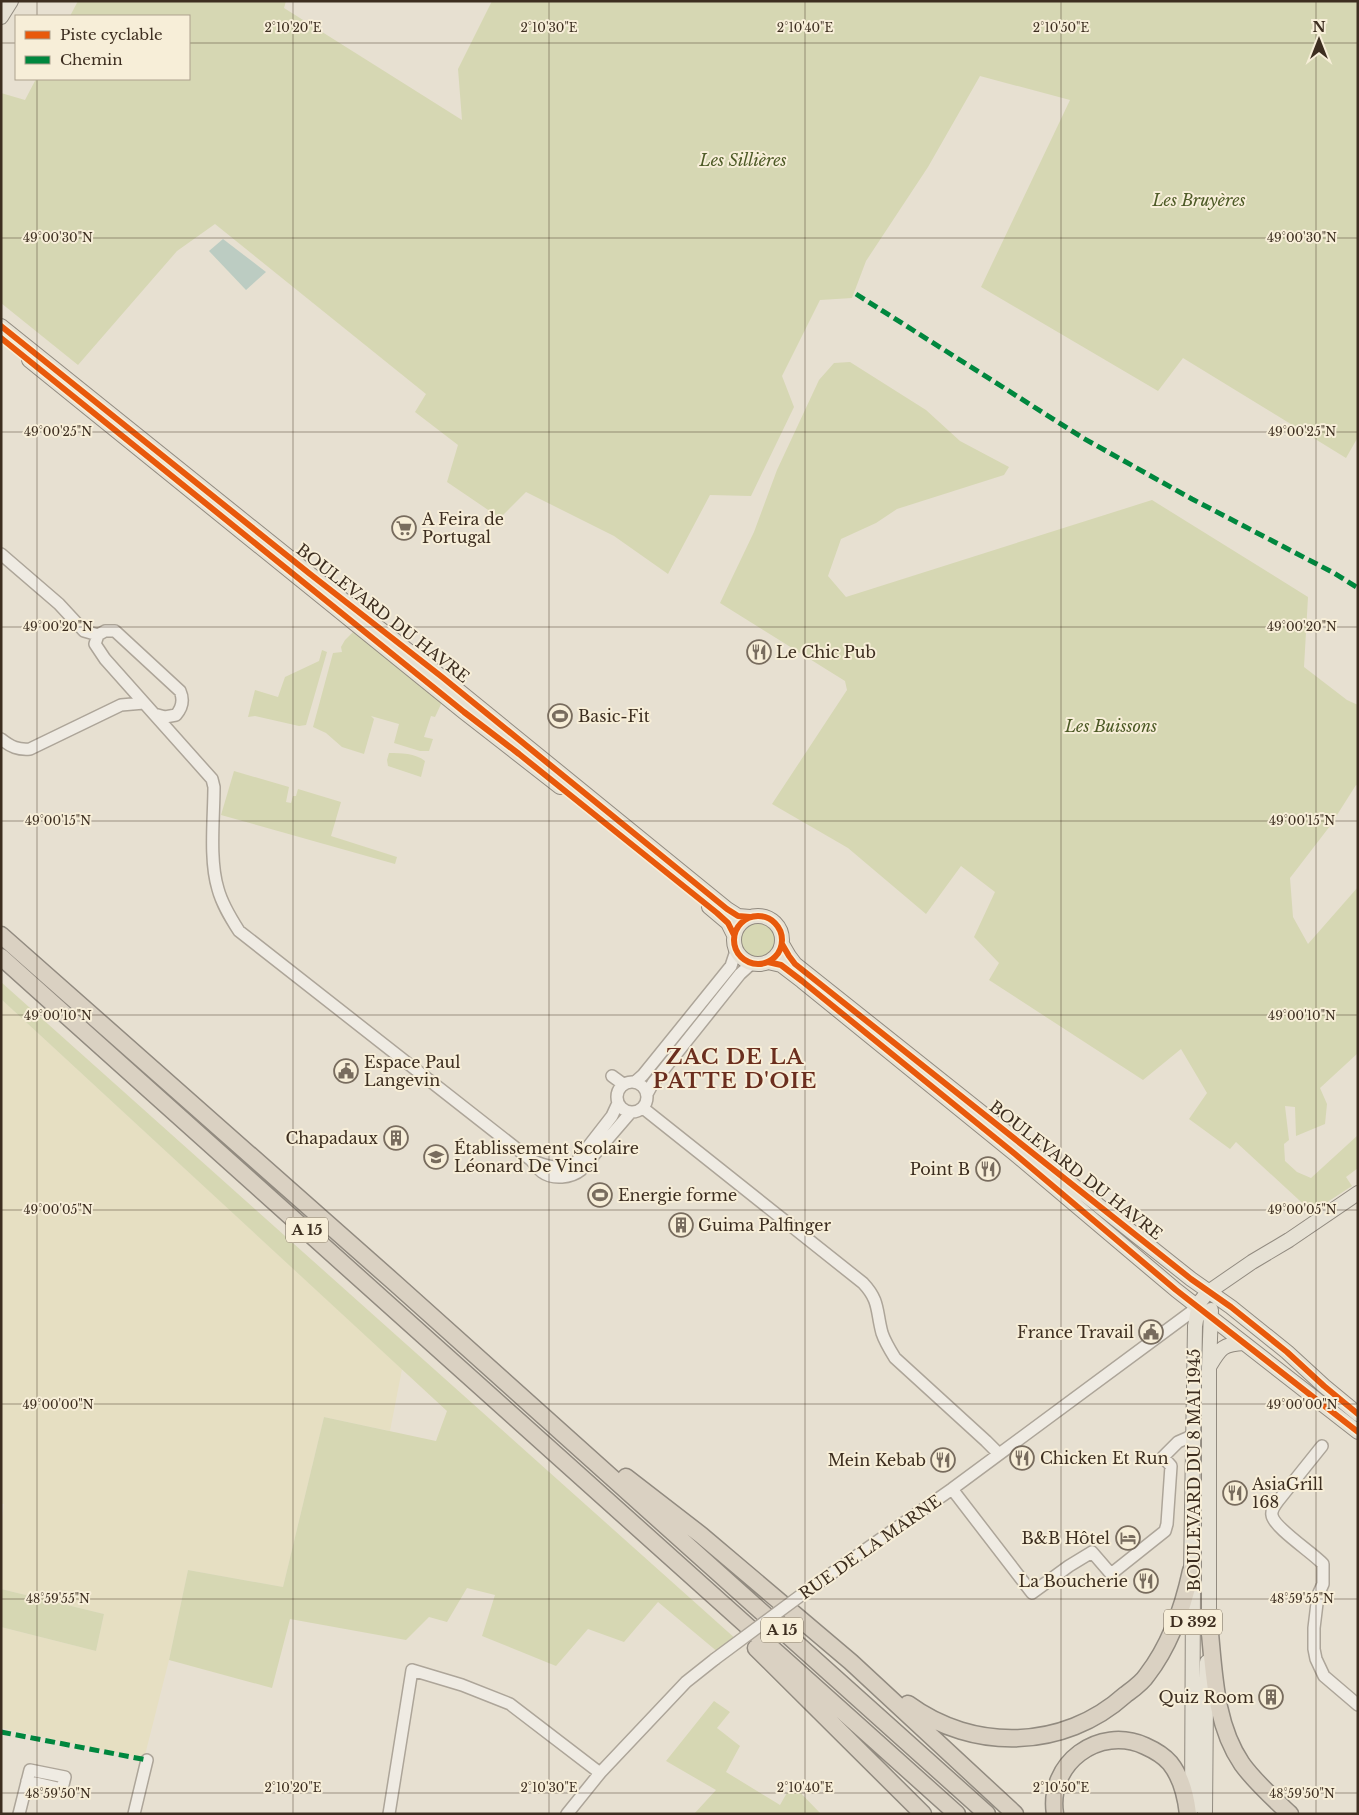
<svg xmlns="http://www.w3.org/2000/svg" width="1359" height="1815" font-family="'Libre Baskerville',serif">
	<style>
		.farmland { fill: #e6dfc2 }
		.green { fill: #d6d7b3 }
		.water { fill: #bcccc2 }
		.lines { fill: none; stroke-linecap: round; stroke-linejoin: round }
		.minor-casing { stroke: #ada599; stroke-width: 14 }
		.major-casing { stroke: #928b80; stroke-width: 16 }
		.highway-casing { stroke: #928b80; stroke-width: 19 }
		.minor { stroke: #efebe3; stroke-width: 11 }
		.major { stroke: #e6e1d4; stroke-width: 14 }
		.highway { stroke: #dad1c2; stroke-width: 16 }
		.minor-bridge-casing { stroke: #ada599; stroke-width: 14; stroke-linecap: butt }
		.minor-bridge { stroke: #efebe3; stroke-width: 11 }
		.quiet { stroke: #00873e; stroke-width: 5; stroke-dasharray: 10 5; stroke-linecap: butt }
		.cycleway-casing { stroke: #f7eed8; stroke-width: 9 }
		.cycleway { stroke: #e8590c; stroke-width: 6 }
		.ticks { fill: none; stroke: #3d2e20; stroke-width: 1; stroke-opacity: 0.45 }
		.labels { text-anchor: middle; stroke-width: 4; stroke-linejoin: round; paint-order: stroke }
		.shield { fill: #f7eed8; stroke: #756857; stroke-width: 1 }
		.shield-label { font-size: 15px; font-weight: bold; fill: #3d2e20 }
		.park-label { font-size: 16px; font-style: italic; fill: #4d5a26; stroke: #f7eed8 }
		.poi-label { font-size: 16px; fill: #3d2e20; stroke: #f7eed8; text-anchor: start }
		.street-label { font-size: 16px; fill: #3d2e20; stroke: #f7eed8 }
		.district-label { font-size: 21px; font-weight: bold; letter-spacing: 1px; fill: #6b2e1e; stroke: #f7eed8 }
		.ticks-label { font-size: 12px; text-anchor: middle; fill: #3d2e20; stroke: #f7eed8; stroke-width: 4; stroke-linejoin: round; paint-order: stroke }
	</style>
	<rect width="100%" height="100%" fill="#e7e0d1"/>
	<!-- farmland -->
	<path class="farmland" d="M1 999 402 1369 390 1431 324 1417 283 1587 188 1570 169 1660 144 1759 1 1728V1627L96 1651 104 1614 1 1589V1525L4 1504H1Z"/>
	<!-- green -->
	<path class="green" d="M78 1H286L284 8 462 120 458 69 492 1H1358V437L1346 458 1183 358 1158 391 981 287 1070 100 980 76 928 167 866 261 852 298 820 300 782 376 794 407 751 496 710 495 668 574 614 536 526 492 500 518 447 482 458 445 415 412 426 394 215 224 177 251 78 365 1 303V93L25 100 36 79H189V16H70Z
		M850 362 926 410 960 441 1009 467 1004 475 897 509 876 523 841 539 828 576 846 597 1152 500 1308 597 1304 667 1347 700 1358 705V786L1356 785 1330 826 1290 878 1293 917 1308 944 1358 887V1053L1320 1088 1327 1104 1325 1124 1296 1136 1295 1107 1285 1106 1289 1140 1284 1144 1285 1161 1297 1172 1311 1178 1358 1135V1168L1346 1177 1352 1186 1312 1212 1236 1142 1230 1149 1189 1119 1207 1093 1181 1049 1143 1080 989 980 999 963 974 937 995 892 961 866 926 914 848 848 772 804 847 690 845 681 720 603 754 532 777 470 819 380 834 363Z
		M354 631 442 702 435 717 431 716 424 737 433 739 429 751H420L394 743 399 724 371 716 374 719 364 754 342 747 326 733 313 727 333 653 342 652 341 647 345 640Z
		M322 650 327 652 306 725 299 726 255 716 248 717 255 690 278 697 285 677 319 661Z
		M389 753C401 753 415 753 425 761L421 777 388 766 387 760Z
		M234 771 289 787 286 802 291 803 293 796H296L298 789 341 802 331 836 397 857 395 864 221 815Z
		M739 940a19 19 0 1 1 38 0a19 19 0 1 1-38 0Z
		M1 982 737 1640 719 1653 658 1602 624 1642 588 1629 556 1666 482 1636 495 1595 467 1588 447 1622 429 1617 406 1640 290 1619 272 1688 169 1660 188 1570 283 1587 324 1417 436 1441 447 1411 1 999Z
		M1 1589 104 1614 96 1651 1 1627Z
		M714 1701 730 1712 717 1728 740 1746 726 1772 780 1805 792 1784 821 1814H694L716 1790 666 1761Z"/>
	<!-- water -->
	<path class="water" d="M223 239 266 272 246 290 209 251Z"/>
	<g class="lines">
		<!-- minor casing -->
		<g class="minor-casing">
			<path id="minor" d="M1 554 59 604 84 631 98 635
				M105 631H115L180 691C184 700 182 708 176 715L165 717 154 714 105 659 95 644 98 635Z
				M154 714 212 779 214 787C214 817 209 860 218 889 222 904 230 917 239 931L531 1160
				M1 739C11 747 18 750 30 749L121 705 144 703
				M612 1076 623 1084
				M617 1097a15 15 0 1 1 30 0a15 15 0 1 1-30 0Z
				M635 1082 643 1075 731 966 736 951
				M647 1094 653 1083 740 974 751 964
				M618 1103 612 1116 577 1161C562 1171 547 1167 531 1160 535 1164 538 1169 542 1172 553 1180 571 1178 581 1170L631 1112
				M643 1108 863 1283C880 1301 876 1311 882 1333 885 1342 890 1350 895 1358L986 1441 999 1454
				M1322 1446 1278 1501C1275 1505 1271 1510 1272 1515 1273 1527 1313 1553 1323 1564V1584L1318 1595 1314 1628V1649L1316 1659 1324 1676 1358 1705
				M952 1489 1032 1593 1069 1566 1092 1552 1111 1574 1165 1531 1167 1524 1171 1466 1163 1457 1178 1442 1194 1435
				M808 1590 952 1489 1198 1307
				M19 1814 30 1770 65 1777 62 1789 27 1781
				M134 1814 147 1760
				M389 1814 412 1670 462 1685 510 1704 600 1773
				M567 1814 600 1773 686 1682 715 1659"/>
		</g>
		<!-- major casing -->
		<g class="major-casing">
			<path id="major" d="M1 17 11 1
				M1 326 310 574 442 677 727 909 738 916 750 917
				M29 360 464 712 560 787
				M709 907 728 923 734 935
				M734 940a24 24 0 1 1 48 0a24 24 0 1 1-48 0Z
				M782 944 789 956 795 964 1191 1279 1231 1307 1287 1352 1324 1386 1358 1414
				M768 962 781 965 802 981 1015 1154 1176 1290 1358 1432
				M1209 1367C1220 1349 1222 1344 1244 1343
				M1209 1633V1368L1211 1310
				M1192 1808 1193 1588 1191 1571 1195 1326 1199 1303 1207 1293 1252 1262 1289 1240 1358 1193
				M1205 1814 1206 1700 1207 1662"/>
		</g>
		<!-- highway casing -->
		<g class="highway-casing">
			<path id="highway" d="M1 935 396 1284 987 1814
				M1 957 957 1814
				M626 1477 701 1535 851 1662 1015 1814
				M1209 1623C1214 1670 1214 1723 1242 1764 1255 1782 1274 1799 1290 1814
				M756 1648 923 1814
				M908 1704C973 1752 1064 1750 1125 1695 1133 1689 1142 1683 1147 1675 1171 1644 1183 1608 1191 1571
				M1055 1814C1047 1763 1099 1725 1145 1746 1154 1750 1164 1756 1170 1763 1182 1778 1186 1796 1188 1814"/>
		</g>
		<!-- minor -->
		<use href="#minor" class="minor"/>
		<!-- major -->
		<use href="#major" class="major"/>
		<!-- highway -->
		<use href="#highway" class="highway"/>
		<!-- minor-bridge casing -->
		<g class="minor-bridge-casing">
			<path id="minor-bridge" d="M715 1659 808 1590"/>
		</g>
		<!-- minor-bridge -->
		<use href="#minor-bridge" class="minor-bridge"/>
		<!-- quiet -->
		<path class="quiet" d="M856 294 1083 438 1192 499 1334 573 1358 588
			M1 1732 147 1760"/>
		<!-- cycleway casing -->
		<g class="cycleway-casing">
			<path id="cycleway" d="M1 326 310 574 442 677 727 909 738 916 750 917
				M1 338 464 712 519 754 717 913 728 923 734 935
				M734 940a24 24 0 1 1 48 0a24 24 0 1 1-48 0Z
				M782 944 789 956 795 964 1191 1279 1231 1307 1287 1352 1324 1386 1358 1414
				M768 962 781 965 802 981 1015 1154 1176 1290 1358 1432"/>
		</g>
		<!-- cycleway -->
		<use href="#cycleway" class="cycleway"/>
	</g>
	<!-- ticks -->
	<path class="ticks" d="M37 1V16M293 1V1814M549 1V1814M805 1V1814M1061 1V1814M1316 1V1814M1 43H16M189 43H1358M37 79V1814M1 238H1358M1 432H1358M1 627H1358M1 821H1358M1 1015H1358M1 1210H1358M1 1404H1358M1 1599H1358M1 1793H1358"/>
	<!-- icons -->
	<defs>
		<g id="supermarket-ring" transform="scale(1.25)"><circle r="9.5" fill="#f7eed8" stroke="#786c5e" stroke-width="1.5"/><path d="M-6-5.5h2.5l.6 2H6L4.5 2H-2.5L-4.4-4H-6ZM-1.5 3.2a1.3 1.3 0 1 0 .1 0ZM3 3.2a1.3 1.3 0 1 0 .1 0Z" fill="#786c5e"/></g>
		<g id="restaurant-ring" transform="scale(1.25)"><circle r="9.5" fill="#f7eed8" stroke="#786c5e" stroke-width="1.5"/><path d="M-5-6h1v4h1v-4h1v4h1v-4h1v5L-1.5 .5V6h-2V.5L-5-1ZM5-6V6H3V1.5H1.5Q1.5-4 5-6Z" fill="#786c5e"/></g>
		<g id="stadium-ring" transform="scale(1.25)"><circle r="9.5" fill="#f7eed8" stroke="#786c5e" stroke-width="1.5"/><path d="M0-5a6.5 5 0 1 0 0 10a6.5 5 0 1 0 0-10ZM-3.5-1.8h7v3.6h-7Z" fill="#786c5e"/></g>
		<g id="civic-ring" transform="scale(1.25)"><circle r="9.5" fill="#f7eed8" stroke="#786c5e" stroke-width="1.5"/><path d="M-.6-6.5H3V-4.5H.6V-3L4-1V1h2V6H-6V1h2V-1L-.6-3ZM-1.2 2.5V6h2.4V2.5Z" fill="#786c5e"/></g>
		<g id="building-ring" transform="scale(1.25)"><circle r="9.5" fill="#f7eed8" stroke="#786c5e" stroke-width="1.5"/><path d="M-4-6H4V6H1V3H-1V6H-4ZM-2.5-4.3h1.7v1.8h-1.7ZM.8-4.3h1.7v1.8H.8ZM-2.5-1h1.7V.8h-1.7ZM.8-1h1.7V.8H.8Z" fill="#786c5e"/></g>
		<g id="school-ring" transform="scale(1.25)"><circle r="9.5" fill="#f7eed8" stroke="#786c5e" stroke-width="1.5"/><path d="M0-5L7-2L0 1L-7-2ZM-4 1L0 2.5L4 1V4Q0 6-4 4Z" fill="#786c5e"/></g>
		<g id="hotel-ring" transform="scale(1.25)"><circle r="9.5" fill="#f7eed8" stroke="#786c5e" stroke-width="1.5"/><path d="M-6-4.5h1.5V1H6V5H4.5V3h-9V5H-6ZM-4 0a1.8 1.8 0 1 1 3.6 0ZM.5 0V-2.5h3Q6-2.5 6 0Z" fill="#786c5e"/></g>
	</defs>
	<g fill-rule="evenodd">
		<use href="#supermarket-ring" x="404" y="528"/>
		<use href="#restaurant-ring" x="759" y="652"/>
		<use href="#stadium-ring" x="560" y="716"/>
		<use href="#civic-ring" x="346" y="1071"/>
		<use href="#building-ring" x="396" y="1138"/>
		<use href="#school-ring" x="436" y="1157"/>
		<use href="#restaurant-ring" x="988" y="1169"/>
		<use href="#stadium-ring" x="600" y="1195"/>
		<use href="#building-ring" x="681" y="1225"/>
		<use href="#civic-ring" x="1151" y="1332"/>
		<use href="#restaurant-ring" x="1022" y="1458"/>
		<use href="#restaurant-ring" x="943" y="1460"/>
		<use href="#restaurant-ring" x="1235" y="1493"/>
		<use href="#hotel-ring" x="1128" y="1538"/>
		<use href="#restaurant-ring" x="1146" y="1581"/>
		<use href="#building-ring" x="1271" y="1697"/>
	</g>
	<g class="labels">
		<!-- shield labels -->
		<g class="shield">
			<rect x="286" y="1217.5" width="42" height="25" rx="4"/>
			<rect x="1164" y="1609.5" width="58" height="25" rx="4"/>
			<rect x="761" y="1617.5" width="42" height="25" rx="4"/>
		</g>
		<g class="shield-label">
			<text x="307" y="1235">A 15</text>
			<text x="1193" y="1627">D 392</text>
			<text x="782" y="1635">A 15</text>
		</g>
		<!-- park labels -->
		<g class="park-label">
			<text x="743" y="166">Les Sillières</text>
			<text x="1199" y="206">Les Bruyères</text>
			<text x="1111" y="732">Les Buissons</text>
		</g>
		<!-- poi labels -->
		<g class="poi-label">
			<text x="422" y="525">A Feira de<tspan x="422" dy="18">Portugal</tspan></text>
			<text x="776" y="658">Le Chic Pub</text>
			<text x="578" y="722">Basic-Fit</text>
			<text x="364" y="1068">Espace Paul<tspan x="364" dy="18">Langevin</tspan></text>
			<text x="378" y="1144" text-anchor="end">Chapadaux</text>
			<text x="454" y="1154">Établissement Scolaire<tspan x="454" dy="18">Léonard De Vinci</tspan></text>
			<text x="970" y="1175" text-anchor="end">Point B</text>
			<text x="618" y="1201">Energie forme</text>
			<text x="698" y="1231">Guima Palfinger</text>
			<text x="1134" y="1338" text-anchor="end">France Travail</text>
			<text x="1040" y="1464">Chicken Et Run</text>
			<text x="926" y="1466" text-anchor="end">Mein Kebab</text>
			<text x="1252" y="1490">AsiaGrill<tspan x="1252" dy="18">168</tspan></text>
			<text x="1110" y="1544" text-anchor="end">B&amp;B Hôtel</text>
			<text x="1128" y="1587" text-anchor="end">La Boucherie</text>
			<text x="1254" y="1703" text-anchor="end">Quiz Room</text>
		</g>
		<!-- street labels -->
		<g class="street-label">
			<text transform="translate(383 613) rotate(38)" y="6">BOULEVARD DU HAVRE</text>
			<text transform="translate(1076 1170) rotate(38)" y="6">BOULEVARD DU HAVRE</text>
			<text transform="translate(1194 1470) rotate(-90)" y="6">BOULEVARD DU 8 MAI 1945</text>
			<text transform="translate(870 1547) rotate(-35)" y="6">RUE DE LA MARNE</text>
		</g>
		<!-- district labels -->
		<g class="district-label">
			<text x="735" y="1064">ZAC DE LA<tspan x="735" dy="24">PATTE D'OIE</tspan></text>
		</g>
	</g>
	<g class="ticks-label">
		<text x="293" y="32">2°10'20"E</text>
		<text x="549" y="32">2°10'30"E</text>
		<text x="805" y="32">2°10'40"E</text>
		<text x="1061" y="32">2°10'50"E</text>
		<text x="58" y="242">49°00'30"N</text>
		<text x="1302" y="242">49°00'30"N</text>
		<text x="58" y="436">49°00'25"N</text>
		<text x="1302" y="436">49°00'25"N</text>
		<text x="58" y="631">49°00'20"N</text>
		<text x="1302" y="631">49°00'20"N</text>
		<text x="58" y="825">49°00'15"N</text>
		<text x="1302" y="825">49°00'15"N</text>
		<text x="58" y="1020">49°00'10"N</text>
		<text x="1302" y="1020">49°00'10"N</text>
		<text x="58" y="1214">49°00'05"N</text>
		<text x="1302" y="1214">49°00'05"N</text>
		<text x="58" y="1409">49°00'00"N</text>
		<text x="1302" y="1409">49°00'00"N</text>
		<text x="58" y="1603">48°59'55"N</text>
		<text x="1302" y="1603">48°59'55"N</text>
		<text x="293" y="1792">2°10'20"E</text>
		<text x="549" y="1792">2°10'30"E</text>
		<text x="805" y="1792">2°10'40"E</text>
		<text x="1061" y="1792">2°10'50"E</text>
		<text x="58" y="1798">48°59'50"N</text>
		<text x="1302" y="1798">48°59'50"N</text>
	</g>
	<!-- border -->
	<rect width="1359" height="1815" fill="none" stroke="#3d2e20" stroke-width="5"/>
	<!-- legend -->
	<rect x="15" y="15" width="175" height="65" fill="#f7eed8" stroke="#ada18e"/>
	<rect x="25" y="31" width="25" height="8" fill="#e8590c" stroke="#ada18e"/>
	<text x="60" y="40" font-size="15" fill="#3d2e20">Piste cyclable</text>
	<rect x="25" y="56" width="25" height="8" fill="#00873e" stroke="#ada18e"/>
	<text x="60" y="65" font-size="15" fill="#3d2e20">Chemin</text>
	<!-- north arrow -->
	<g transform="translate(1319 40)" stroke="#f7eed8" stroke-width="4" paint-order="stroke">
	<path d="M0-4L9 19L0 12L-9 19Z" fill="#3d2e20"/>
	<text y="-8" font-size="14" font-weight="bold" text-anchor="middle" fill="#3d2e20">N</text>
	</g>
</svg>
